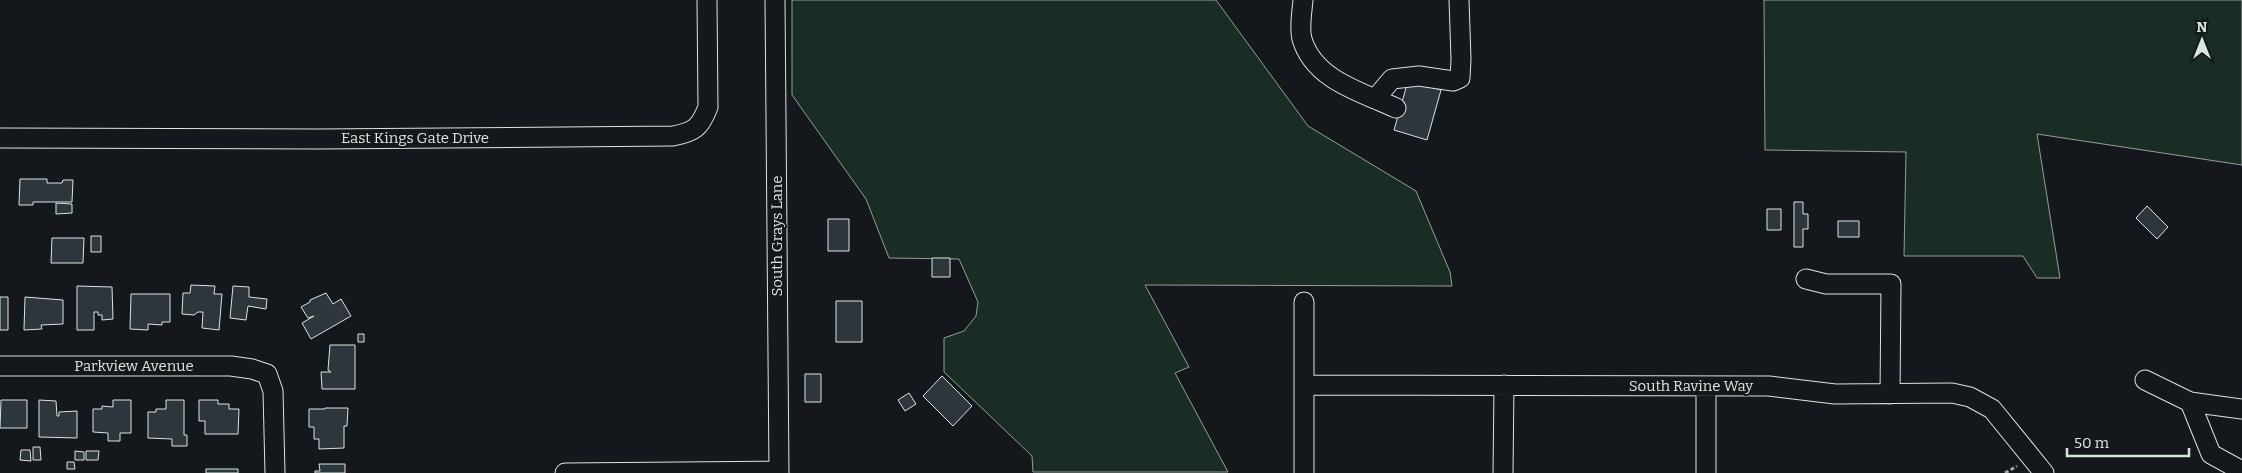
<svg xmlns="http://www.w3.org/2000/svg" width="2242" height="473" font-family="Bitter,serif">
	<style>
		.green { fill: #1a2d24; stroke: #939e99 }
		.building { fill: #2c363c; stroke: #d8e6dc }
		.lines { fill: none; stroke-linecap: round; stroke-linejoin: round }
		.minor-casing { stroke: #d8e6dc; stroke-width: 21 }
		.path { stroke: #9da8a2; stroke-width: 3; stroke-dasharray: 4 2.5; stroke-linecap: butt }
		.minor { stroke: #14181c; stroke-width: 19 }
		.labels { text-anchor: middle; stroke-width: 4; stroke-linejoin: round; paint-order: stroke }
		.street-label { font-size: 15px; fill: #d8e6dc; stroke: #14181c }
	</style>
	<rect width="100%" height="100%" fill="#14181c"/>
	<!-- green -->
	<path class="green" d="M792 0H1216L1308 126 1416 191 1450 272 1452 286 1145 285 1189 367 1175 373 1228 472H1033L1032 456 944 372V338L964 331 976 316 978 302 959 259 889 258 866 199 792 95Z
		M1764 0H2242V165L2037 134 2060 278H2037L2023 256H1904L1906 152 1765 150Z"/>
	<!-- building -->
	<path class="building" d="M1408 81 1441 90 1427 140 1394 130Z
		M20 179H47V183H62L63 180H73L72 202H33V205H19Z
		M1794 202H1803V214H1808V229H1803V247H1794Z
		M56 203 72 204V213L56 214Z
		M2147 206 2168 227 2157 239 2136 218Z
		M1767 209H1781V230H1767Z
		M828 219H849V251H828Z
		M1838 221H1859V237H1838Z
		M91 236H101V252H91Z
		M52 238H84L83 263H51Z
		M932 258H950V277H932Z
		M191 285 215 286 214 294H222L219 330 202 328 203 312H198L194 315 182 314 183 293H190Z
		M77 286 112 287 113 319 102 320V315H98V312H94V330H77Z
		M233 286 249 287V297L267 299 266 309 248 306 246 320 230 318Z
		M326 293 333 304 341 299 351 316 311 339 302 323 314 316 308 318 301 307 310 302V300Z
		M131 294H170V322H162V325L148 324V330L130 329Z
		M0 297H8V330H0Z
		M25 297 63 300V324L41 325 42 329 24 330Z
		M836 301H862V342H836Z
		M358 334H364V342H358Z
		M330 345H355V389H322L321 372H331L328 370Z
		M805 374H821V402H805Z
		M942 376 972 406 953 426 923 396Z
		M909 393 916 404 905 411 898 400Z
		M1 400H27V428H0Z
		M39 400 56 401 57 416H59V412L77 411V438L39 437Z
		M113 400H131V433H120V441H108V433L93 432V409H102V406L113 407Z
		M166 400H184V435H187V446H172V439L148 438V412H156V409H166Z
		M199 400H218V404H229V409H239L238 434H205V421H199Z
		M325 408H348L347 426H344V448L319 449V439H314V427H309V409H325Z
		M33 447H40L41 460H33Z
		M21 450H30L31 461 20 460Z
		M75 451 84 452V460H75Z
		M86 451H99L98 460H86Z
		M67 462H74L75 469H67Z
		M319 464H345V473H315V471H320Z
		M206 469H238V473H206Z"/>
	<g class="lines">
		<!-- minor casing -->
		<g class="minor-casing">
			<path id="minor" d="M775 0 779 473
				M1303 0C1302 12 1299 28 1302 39 1314 80 1361 92 1396 108
				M1375 99 1392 79 1419 76 1453 81 1460 78 1461 59 1459 0
				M0 138 318 139 673 136C694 132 700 128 708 107L707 0
				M1806 279 1826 284H1891L1890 394
				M0 366H231L252 369 267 374 273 391 275 473
				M2145 380 2190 402
				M1304 385 1769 386 1835 394 1952 393 1970 397 1992 409 2044 473
				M2242 409 2190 402 2211 454 2242 471
				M565 473 779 471
				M1304 473V302
				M1503 473 1504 385
				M1706 473V386"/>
		</g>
		<!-- path -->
		<path class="path" d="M2005 473 2017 466"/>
		<!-- minor -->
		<use href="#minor" class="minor"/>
	</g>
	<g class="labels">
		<!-- street labels -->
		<g class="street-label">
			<text x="415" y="143">East Kings Gate Drive</text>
			<text transform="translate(777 236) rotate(-90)" y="5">South Grays Lane</text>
			<text x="134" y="371">Parkview Avenue</text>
			<text x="1691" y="391">South Ravine Way</text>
		</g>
	</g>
	<!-- north arrow -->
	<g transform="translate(2202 40)" stroke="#14181c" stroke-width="4" paint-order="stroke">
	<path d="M0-4L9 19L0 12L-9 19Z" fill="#d8e6dc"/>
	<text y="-8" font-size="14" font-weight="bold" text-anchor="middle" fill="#d8e6dc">N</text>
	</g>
	<!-- scale -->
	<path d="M2067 448v8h122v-8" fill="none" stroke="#d8e6dc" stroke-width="2.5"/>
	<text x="2074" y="448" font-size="15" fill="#d8e6dc" stroke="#14181c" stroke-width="4" paint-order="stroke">50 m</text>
</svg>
